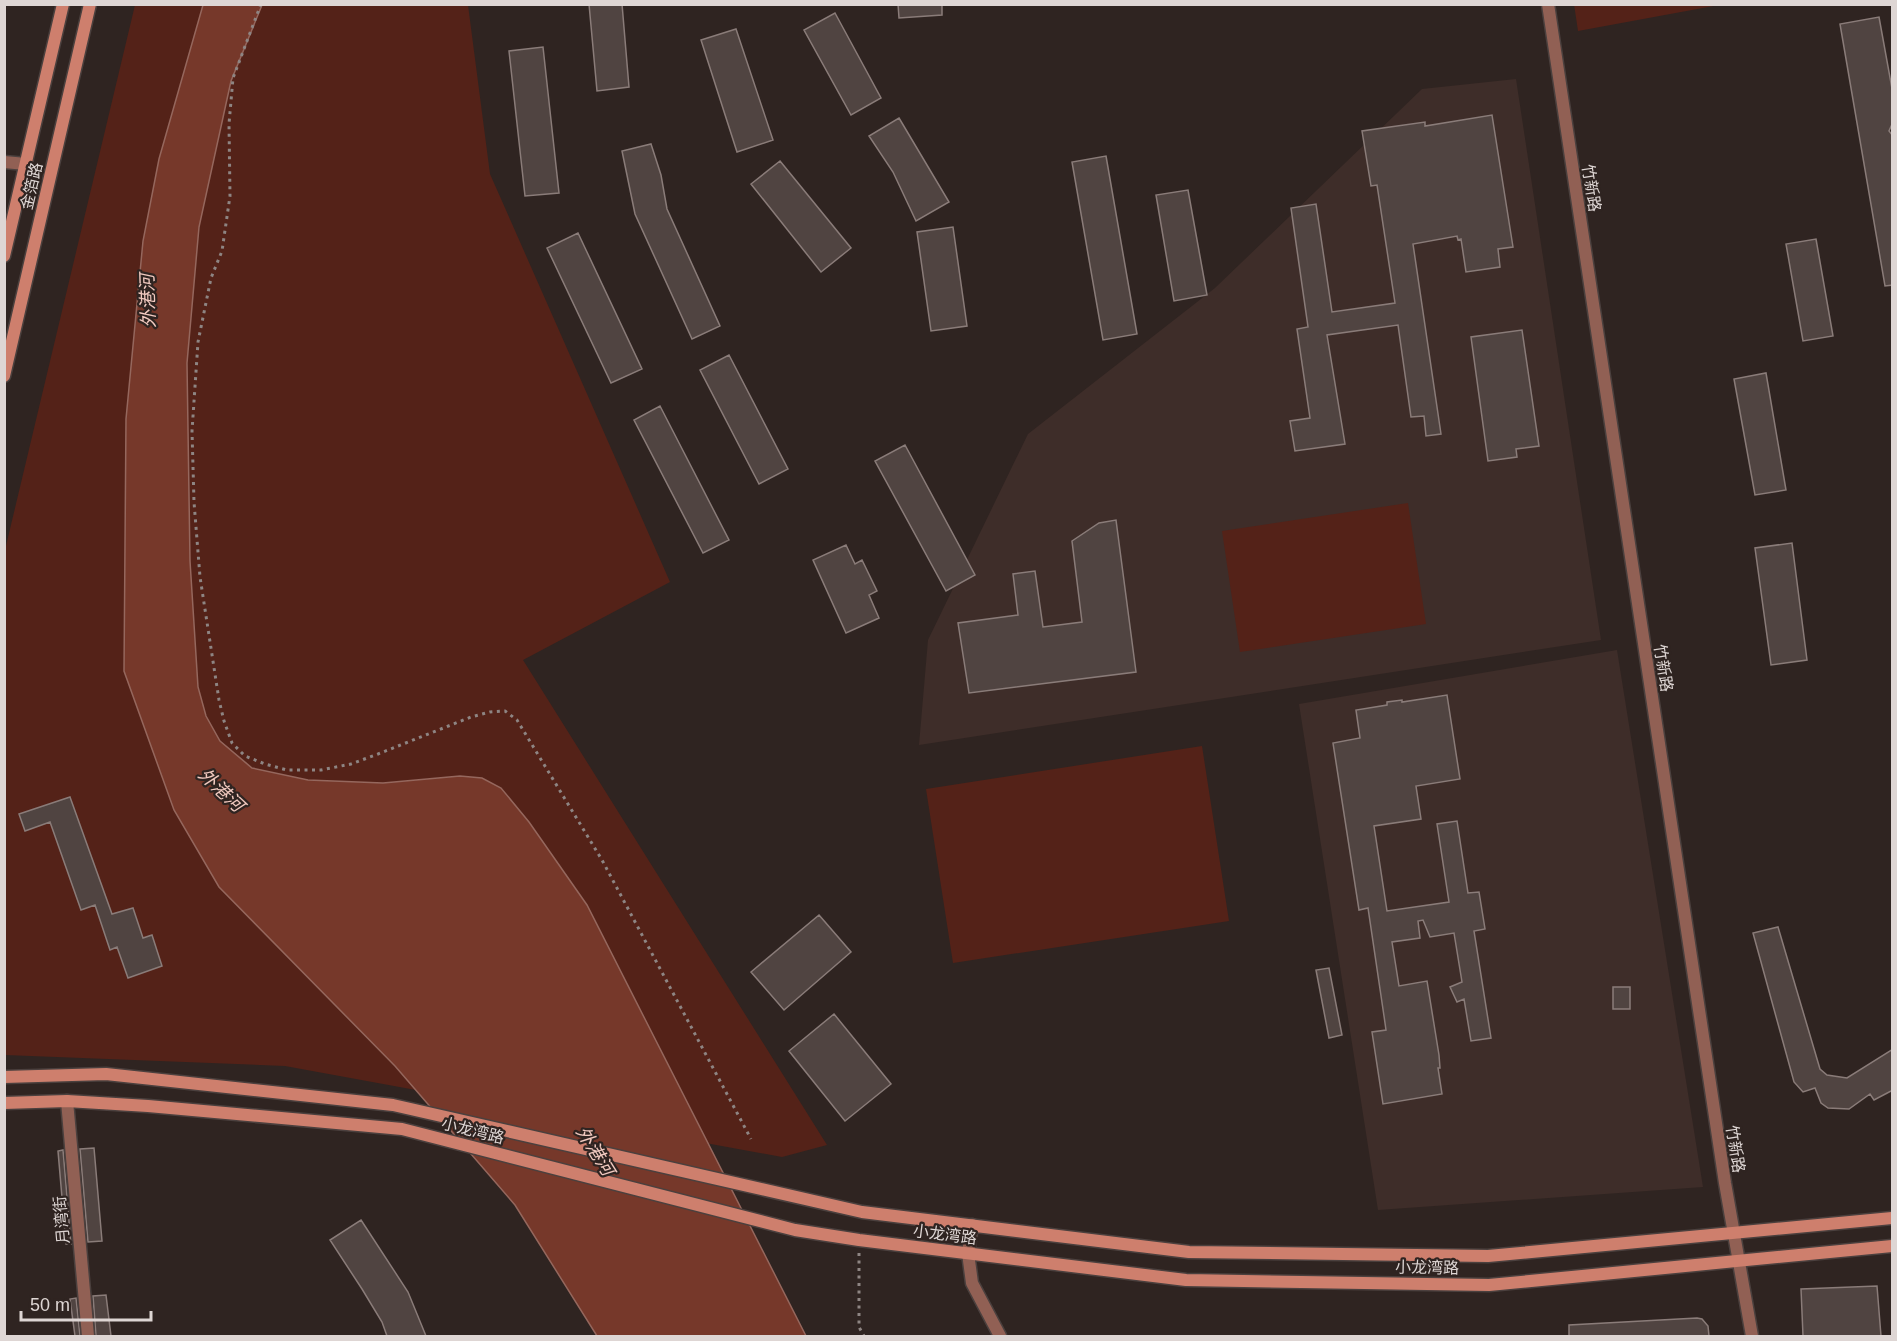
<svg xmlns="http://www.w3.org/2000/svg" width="1897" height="1341" font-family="Helvetica,'Noto Sans SC',sans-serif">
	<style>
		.built { fill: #3e2d29 }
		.green { fill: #542218 }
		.water { fill: #76382a; stroke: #95675d; stroke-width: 1.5 }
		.building { fill: #504441; stroke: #8a7c79; stroke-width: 1.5 }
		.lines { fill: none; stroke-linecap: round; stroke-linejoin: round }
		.street-casing { stroke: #4b403e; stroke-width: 15 }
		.secondary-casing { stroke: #4b403e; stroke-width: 15 }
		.path { stroke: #8e8583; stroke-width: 3; stroke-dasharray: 3 4.5; stroke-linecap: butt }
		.street { stroke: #916054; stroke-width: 12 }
		.secondary { stroke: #ce7f6d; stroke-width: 12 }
		.labels { text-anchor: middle; stroke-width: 4.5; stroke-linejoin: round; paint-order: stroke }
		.street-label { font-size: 16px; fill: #ded6d4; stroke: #2f2421 }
		.water-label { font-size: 18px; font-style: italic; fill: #f2cac0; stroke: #2f2421 }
	</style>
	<rect width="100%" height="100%" fill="#2f2421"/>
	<!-- built -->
	<path class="built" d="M1516 79 1601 640 919 745 928 640 1028 434 1215 288 1422 89Z
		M1617 650 1703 1187 1378 1210 1299 704Z"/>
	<!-- green -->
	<path class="green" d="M1574 4H1719V5L1578 31Z
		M135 5H468L490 174 670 582 523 660 827 1145 782 1157 285 1066 5 1055V550Z
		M1408 503 1426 624 1240 652 1222 531Z
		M1202 746 1229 921 953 963 926 789Z"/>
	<!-- water -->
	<path class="water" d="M203 5H262L231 81 199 227 187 363 190 561 198 687 206 716 220 741 252 768 308 780 383 783 460 776 482 778 501 788 529 822 587 905 806 1336H597L515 1205 395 1066 219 887 174 810 124 671 126 419 143 241 159 159Z"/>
	<!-- building -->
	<path class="building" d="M589 4H622L629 87 597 91Z
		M898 4H942V15L899 18Z
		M835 13 881 98 851 115 804 30Z
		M1879 17 1893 94V122L1889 131 1893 136V285L1885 286 1840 24Z
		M736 29 773 140 737 152 701 40Z
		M543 47 559 193 525 196 509 51Z
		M1492 115 1513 247 1498 249 1500 267 1466 272 1461 239 1458 240 1457 236 1413 244 1441 434 1426 436 1424 416 1411 417 1398 325 1327 335 1345 444 1295 451 1290 421 1310 418 1297 329 1308 327 1291 208 1316 204 1332 312 1395 303 1377 185 1371 186 1362 131 1425 122V126Z
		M899 118 949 202 916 221 893 172 869 136Z
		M651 144 661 175 667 209 720 326 692 339 635 214 622 151Z
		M1106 156 1137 334 1103 340 1072 162Z
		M780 161 851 248 821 272 751 184Z
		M1188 190 1207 295 1174 301 1156 195Z
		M953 227 967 326 931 331 917 232Z
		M578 233 642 369 611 383 547 248Z
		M1816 239 1833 336 1803 341 1786 244Z
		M1522 330 1539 446 1516 449 1517 457 1488 461 1471 337Z
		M729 355 788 469 759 484 700 370Z
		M1766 373 1786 490 1755 495 1734 379Z
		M660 406 729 540 703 553 634 420Z
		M905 445 975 575 946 591 875 461Z
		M1116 520 1136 672 969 693 958 623 1018 615 1013 574 1035 571 1043 627 1082 622 1072 541 1099 523Z
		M1792 543 1807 660 1771 665 1755 548Z
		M846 545 855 564 862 560 877 591 869 595 879 618 846 633 813 560Z
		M1447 695 1460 779 1416 786 1421 819 1374 826 1387 911 1449 902 1437 824 1457 821 1468 893 1479 892 1485 929 1474 931 1491 1038 1471 1041 1464 999 1457 1002 1450 987 1462 982 1454 933 1430 937 1423 920 1418 921 1420 938 1392 942 1399 986 1427 981 1439 1055 1440 1068H1438L1442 1094 1383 1104 1372 1032 1386 1030 1384 1016 1368 908 1359 910 1333 743 1360 738 1356 710 1387 705V702L1402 700V702Z
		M70 797 112 914 133 908 143 938 152 935 162 966 128 978 117 947 110 950 95 905 81 910 50 822 25 831 19 814Z
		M819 915 851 952 784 1010 751 972Z
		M1778 927 1820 1069 1827 1075 1847 1078 1893 1049V1090L1874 1100 1870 1094 1849 1109 1828 1108 1821 1103 1815 1088 1803 1092 1794 1082 1753 933Z
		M1329 968 1342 1035 1329 1038 1316 970Z
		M1613 987H1630V1009H1613Z
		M834 1014 891 1084 845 1121 789 1051Z
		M94 1148 102 1241 88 1242 80 1149Z
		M63 1150 71 1244H66L58 1151Z
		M361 1220 408 1292 426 1336H387L382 1322 362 1289 330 1240Z
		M1877 1286 1881 1336H1803L1801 1289Z
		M106 1295 111 1336H96L93 1296Z
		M76 1298 80 1336H75L70 1299Z
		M1697 1318 1702 1319 1708 1326 1709 1336H1569V1325Z"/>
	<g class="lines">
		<!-- street casing -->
		<g class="street-casing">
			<path id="street" d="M1548 4 1725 1183 1752 1336
				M4 162 26 164
				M67 1101 88 1336
				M972 1225 968 1253 972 1283 1000 1336"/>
		</g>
		<!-- secondary casing -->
		<g class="secondary-casing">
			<path id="secondary" d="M4 256 63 4
				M4 376 90 4
				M4 1077 106 1074 393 1105 862 1212 1189 1252 1488 1256 1892 1218
				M4 1103 67 1101 148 1106 402 1129 795 1230 859 1240 1186 1280 1489 1285 1892 1246"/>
		</g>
		<!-- path -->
		<path class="path" d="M261 4 233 78 229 124 230 196 222 251 211 278 198 342 192 431 194 502 200 577 219 700 224 721 232 743 245 756 265 764 287 770H321L351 764 378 754 471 717 490 712 505 711 517 720 602 860 751 1139
			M859 1253V1327L864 1336"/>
		<!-- street -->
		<use href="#street" class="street"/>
		<!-- secondary -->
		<use href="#secondary" class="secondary"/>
	</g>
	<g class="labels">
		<!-- street labels -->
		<g class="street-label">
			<text transform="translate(31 186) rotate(-77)" y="6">金箔路</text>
			<text transform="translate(1592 188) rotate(81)" y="6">竹新路</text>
			<text transform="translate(1664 668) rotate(81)" y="6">竹新路</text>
			<text transform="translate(473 1130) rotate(14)" y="6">小龙湾路</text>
			<text transform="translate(1736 1149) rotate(81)" y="6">竹新路</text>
			<text transform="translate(61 1220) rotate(-95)" y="6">月湾街</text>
			<text transform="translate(945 1234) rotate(7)" y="6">小龙湾路</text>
			<text transform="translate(1427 1267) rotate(1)" y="6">小龙湾路</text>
		</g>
		<!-- water labels -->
		<g class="water-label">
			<text transform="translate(148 301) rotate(-92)" y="6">外港河</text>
			<text transform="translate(221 790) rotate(43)" y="6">外港河</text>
			<text transform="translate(595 1151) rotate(58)" y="6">外港河</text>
		</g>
	</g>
	<!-- border -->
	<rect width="1897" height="1341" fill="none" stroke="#ded6d4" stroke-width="12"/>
	<!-- scale -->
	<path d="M21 1311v9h130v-9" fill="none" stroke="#ded6d4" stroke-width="3"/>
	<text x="30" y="1311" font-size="18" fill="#ded6d4" stroke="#2f2421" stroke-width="4.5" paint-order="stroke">50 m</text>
</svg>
